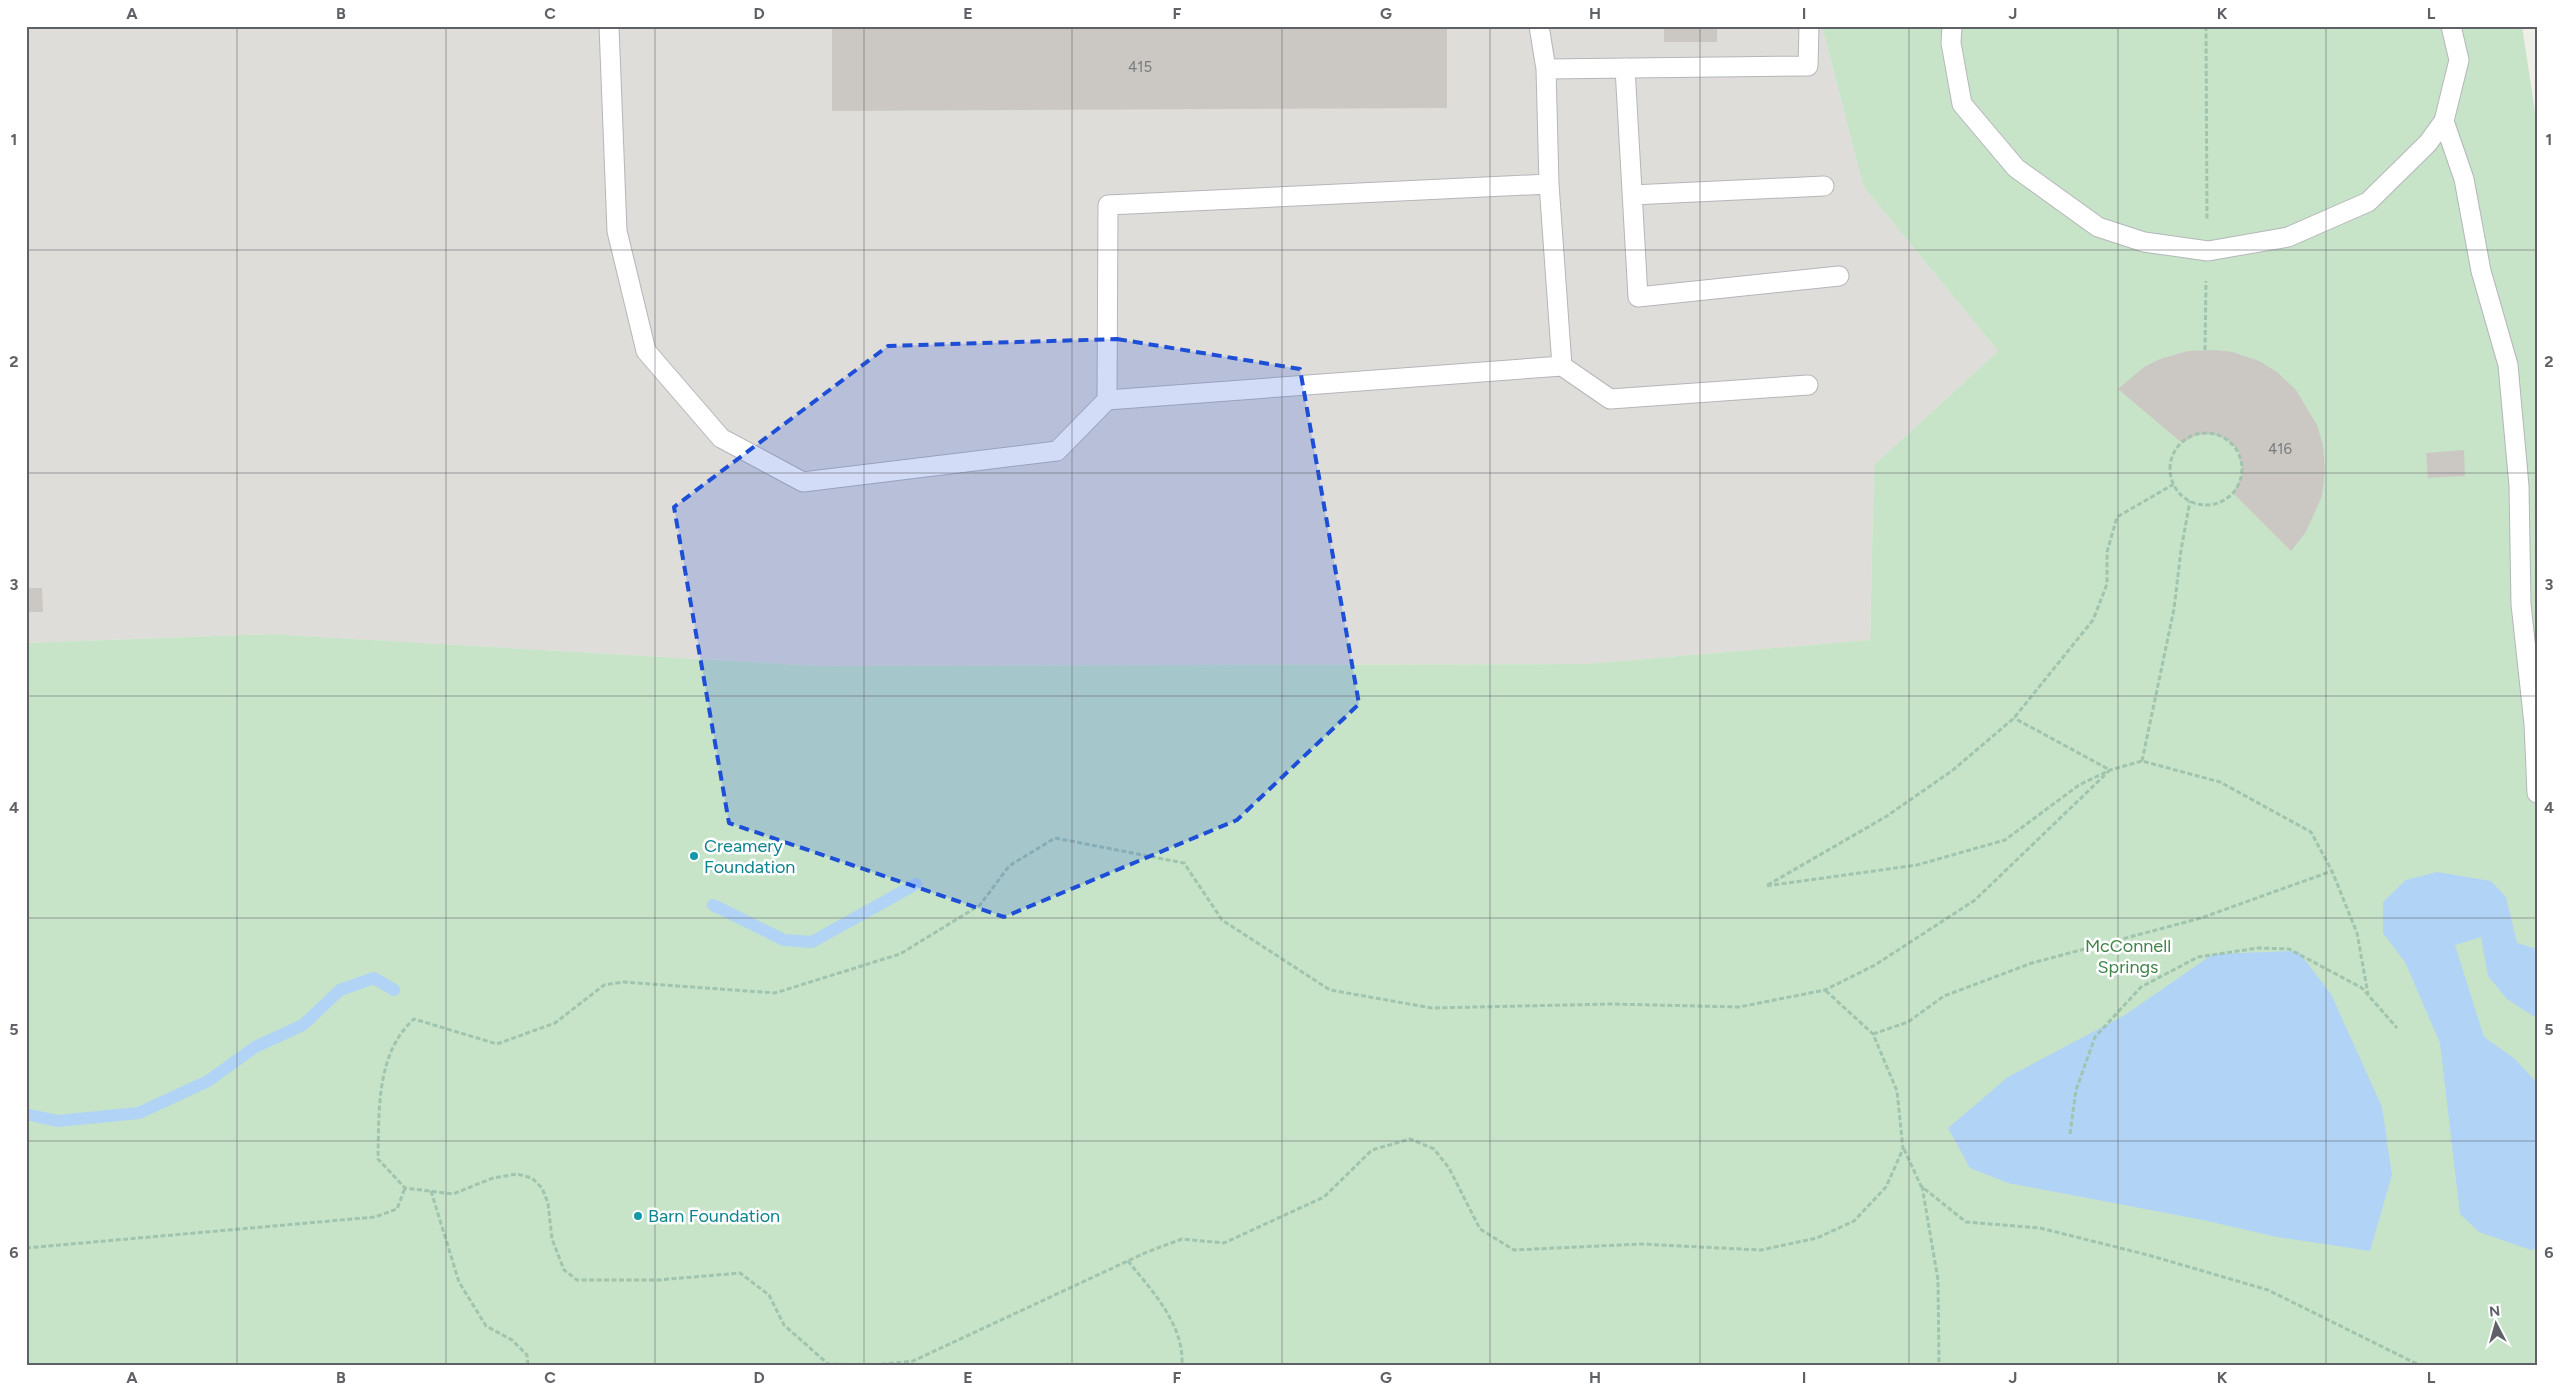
<svg xmlns="http://www.w3.org/2000/svg" width="2563" height="1391" font-family="Figtree,sans-serif">
	<style>
		.industrial { fill: #deddd9 }
		.green { fill: #c7e4c9 }
		.water { fill: #b0d3f6 }
		.lines { fill: none; stroke-linecap: round; stroke-linejoin: round }
		.stream { stroke: #b0d3f6; stroke-width: 12 }
		.building { fill: #cbc8c4 }
		.service-casing { stroke: #b4b6ba; stroke-width: 21 }
		.path { stroke: #a0c4ad; stroke-width: 3; stroke-dasharray: 5 2.5; stroke-linecap: butt }
		.service { stroke: #fff; stroke-width: 19 }
		.marked { fill: #1d4ed8; fill-opacity: 0.2; stroke: #1d4ed8; stroke-width: 4; stroke-dasharray: 10 6; stroke-linejoin: round }
		.grid { fill: none; stroke: #5f6166; stroke-width: 1; stroke-opacity: 0.55 }
		.culture-dot { fill: #0f9aa8; stroke: #fff; stroke-width: 2 }
		.labels { text-anchor: middle; stroke-width: 5; stroke-linejoin: round; paint-order: stroke }
		.number-label { font-size: 15px; fill: #7a7b7e }
		.culture-label { font-size: 18px; fill: #0d838f; stroke: #fff; text-anchor: start }
		.park-label { font-size: 18px; fill: #408348; stroke: #fff }
		.neatline { fill: none; stroke: #5f6166; stroke-width: 2 }
		.grid-label { font-size: 16px; text-anchor: middle; font-weight: bold; fill: #5f6166 }
	</style>
	<rect width="100%" height="100%" fill="#efeee7"/>
	<!-- industrial -->
	<path class="industrial" d="M26 26H1822L1863 186 1998 351 1874 465 1870 640 1585 664 819 666 269 634 26 643Z"/>
	<!-- green -->
	<path class="green" d="M1822 26H2522L2537 125V1365H26V643L269 634 819 666 1585 664 1870 640 1874 465 1998 351 1863 186Z"/>
	<!-- water -->
	<path class="water" d="M2437 872 2491 881 2506 897 2517 943 2537 949V1016H2533L2507 999 2488 976 2481 937 2455 945 2484 1037 2515 1059 2537 1083V1248L2531 1250 2479 1232 2460 1214 2440 1043 2405 962 2383 933V902L2406 880Z
		M2298 951 2331 994 2382 1107 2392 1175 2370 1251 2277 1237 2203 1220 2008 1183 1970 1168 1948 1128 2008 1077 2125 1015 2213 954Z"/>
	<g class="lines">
		<!-- stream -->
		<path class="stream" d="M713 905 784 940 812 942 916 884
			M26 1114 57 1121 139 1113 208 1081 255 1047 303 1025 340 990 374 978 394 990"/>
	</g>
	<!-- building -->
	<path class="building" d="M832 26H1447V108L832 111Z
		M1664 26H1717V42H1664Z
		M2216 350 2233 352 2259 361 2277 372 2296 390 2317 425 2323 445 2325 470 2322 496 2306 532 2291 551 2233 493 2241 478 2242 467 2239 453 2233 445 2227 439 2212 434 2196 435 2182 443 2118 389 2144 367 2160 359 2188 351Z
		M2464 450 2465 476 2428 478 2426 453Z
		M26 588H42L43 612H26Z"/>
	<g class="lines">
		<!-- service casing -->
		<g class="service-casing">
			<path id="service" d="M609 26 617 231 646 351 721 438 803 482 1057 451 1107 400
				M1539 26 1546 69 1808 66 1809 26
				M1952 26 1951 43 1962 104 2016 168 2098 227 2144 242 2208 251 2288 237 2368 202 2428 143 2444 121 2459 60 2451 26
				M1625 68 1638 297 1839 276
				M1546 69 1549 184 1562 366 1107 400 1108 205 1549 184
				M2444 121 2464 179 2481 271 2508 365 2519 486 2521 604 2534 724 2537 793
				M1632 195 1824 186
				M1562 366 1610 399 1808 385"/>
		</g>
		<!-- path -->
		<path class="path" d="M2206 26 2207 220
			M2205 350 2206 281
			M2170 469a36 36 0 1 1 72 0a36 36 0 1 1-72 0Z
			M2174 484 2117 517 2107 552V584L2093 620 2014 718 1953 770 1887 816 1766 886 1917 865 2005 840 2079 785 2110 770 2142 761 2220 782 2311 832 2332 871 2357 933 2368 994
			M2142 761 2174 609 2181 550 2190 501
			M1873 1034 1908 1022 1944 996 2032 963 2201 918 2332 871
			M2070 1134 2076 1090 2095 1037 2141 987 2198 957 2258 948 2289 949 2362 988 2397 1028
			M1904 1149 1921 1186 1966 1222 2040 1228 2148 1255 2268 1290 2419 1365
			M1922 1186 1938 1280 1939 1365
			M431 1191 459 1282 486 1326 512 1340 527 1355 528 1365
			M26 1248 375 1217 397 1209 405 1188
			M1128 1261C1152 1291 1184 1324 1182 1365
			M868 1365 828 1364 784 1325 769 1295 740 1273 658 1280H577L564 1270 552 1239 548 1203 542 1188 532 1178 517 1174 493 1178 453 1194 405 1188 378 1159C379 1111 376 1053 414 1019L497 1044 555 1023 604 985 623 982 775 993 900 954 980 905 1009 866 1055 838 1184 863 1222 920 1330 990 1432 1008 1611 1004 1739 1007 1825 990 1875 965 1975 900 2110 770 2014 718
			M874 1365 913 1361 1147 1252 1182 1239 1224 1243 1324 1197 1372 1150 1410 1139 1434 1149 1449 1168 1480 1229 1514 1250 1641 1244 1761 1250 1817 1238 1854 1221 1886 1187 1903 1149 1897 1091 1873 1034 1825 990"/>
		<!-- service -->
		<use href="#service" class="service"/>
	</g>
	<!-- marked area -->
	<path class="marked" d="M1117 339 1300 369 1359 704 1237 820 1004 917 729 823 674 507 888 346Z"/>
	<!-- grid -->
	<path class="grid" d="M237 26V1365M446 26V1365M655 26V1365M864 26V1365M1072 26V1365M1282 26V1365M1490 26V1365M1700 26V1365M1909 26V1365M2118 26V1365M2326 26V1365M26 250H2537M26 473H2537M26 696H2537M26 918H2537M26 1141H2537"/>
	<!-- markers -->
	<g class="culture-dot">
		<circle cx="694" cy="856" r="5"/>
		<circle cx="638" cy="1216" r="5"/>
	</g>
	<g class="labels">
		<!-- number labels -->
		<g class="number-label">
			<text x="1140" y="72">415</text>
			<text x="2280" y="454">416</text>
		</g>
		<!-- culture labels -->
		<g class="culture-label">
			<text x="704" y="852">Creamery<tspan x="704" dy="21">Foundation</tspan></text>
			<text x="648" y="1222">Barn Foundation</text>
		</g>
		<!-- park labels -->
		<g class="park-label">
			<text x="2128" y="952">McConnell<tspan x="2128" dy="21">Springs</tspan></text>
		</g>
	</g>
	<!-- border -->
	<rect width="2563" height="1391" fill="none" stroke="#ffffff" stroke-width="55"/>
	<!-- north arrow -->
	<g transform="translate(2496 1324) rotate(354)" stroke="#ffffff" stroke-width="4" paint-order="stroke">
	<path d="M0-4L9 19L0 12L-9 19Z" fill="#5f6166"/>
	<text y="-8" font-size="14" font-weight="bold" text-anchor="middle" fill="#5f6166">N</text>
	</g>
	<rect x="28" y="28" width="2508" height="1336" class="neatline"/>
	<g class="grid-label">
		<text x="132" y="19">A</text>
		<text x="341" y="19">B</text>
		<text x="550" y="19">C</text>
		<text x="759" y="19">D</text>
		<text x="968" y="19">E</text>
		<text x="1177" y="19">F</text>
		<text x="1386" y="19">G</text>
		<text x="1595" y="19">H</text>
		<text x="1804" y="19">I</text>
		<text x="2013" y="19">J</text>
		<text x="2222" y="19">K</text>
		<text x="2431" y="19">L</text>
		<text x="14" y="145">1</text>
		<text x="2549" y="145">1</text>
		<text x="14" y="367">2</text>
		<text x="2549" y="367">2</text>
		<text x="14" y="590">3</text>
		<text x="2549" y="590">3</text>
		<text x="14" y="813">4</text>
		<text x="2549" y="813">4</text>
		<text x="14" y="1035">5</text>
		<text x="2549" y="1035">5</text>
		<text x="14" y="1258">6</text>
		<text x="2549" y="1258">6</text>
		<text x="132" y="1383">A</text>
		<text x="341" y="1383">B</text>
		<text x="550" y="1383">C</text>
		<text x="759" y="1383">D</text>
		<text x="968" y="1383">E</text>
		<text x="1177" y="1383">F</text>
		<text x="1386" y="1383">G</text>
		<text x="1595" y="1383">H</text>
		<text x="1804" y="1383">I</text>
		<text x="2013" y="1383">J</text>
		<text x="2222" y="1383">K</text>
		<text x="2431" y="1383">L</text>
	</g>
</svg>
